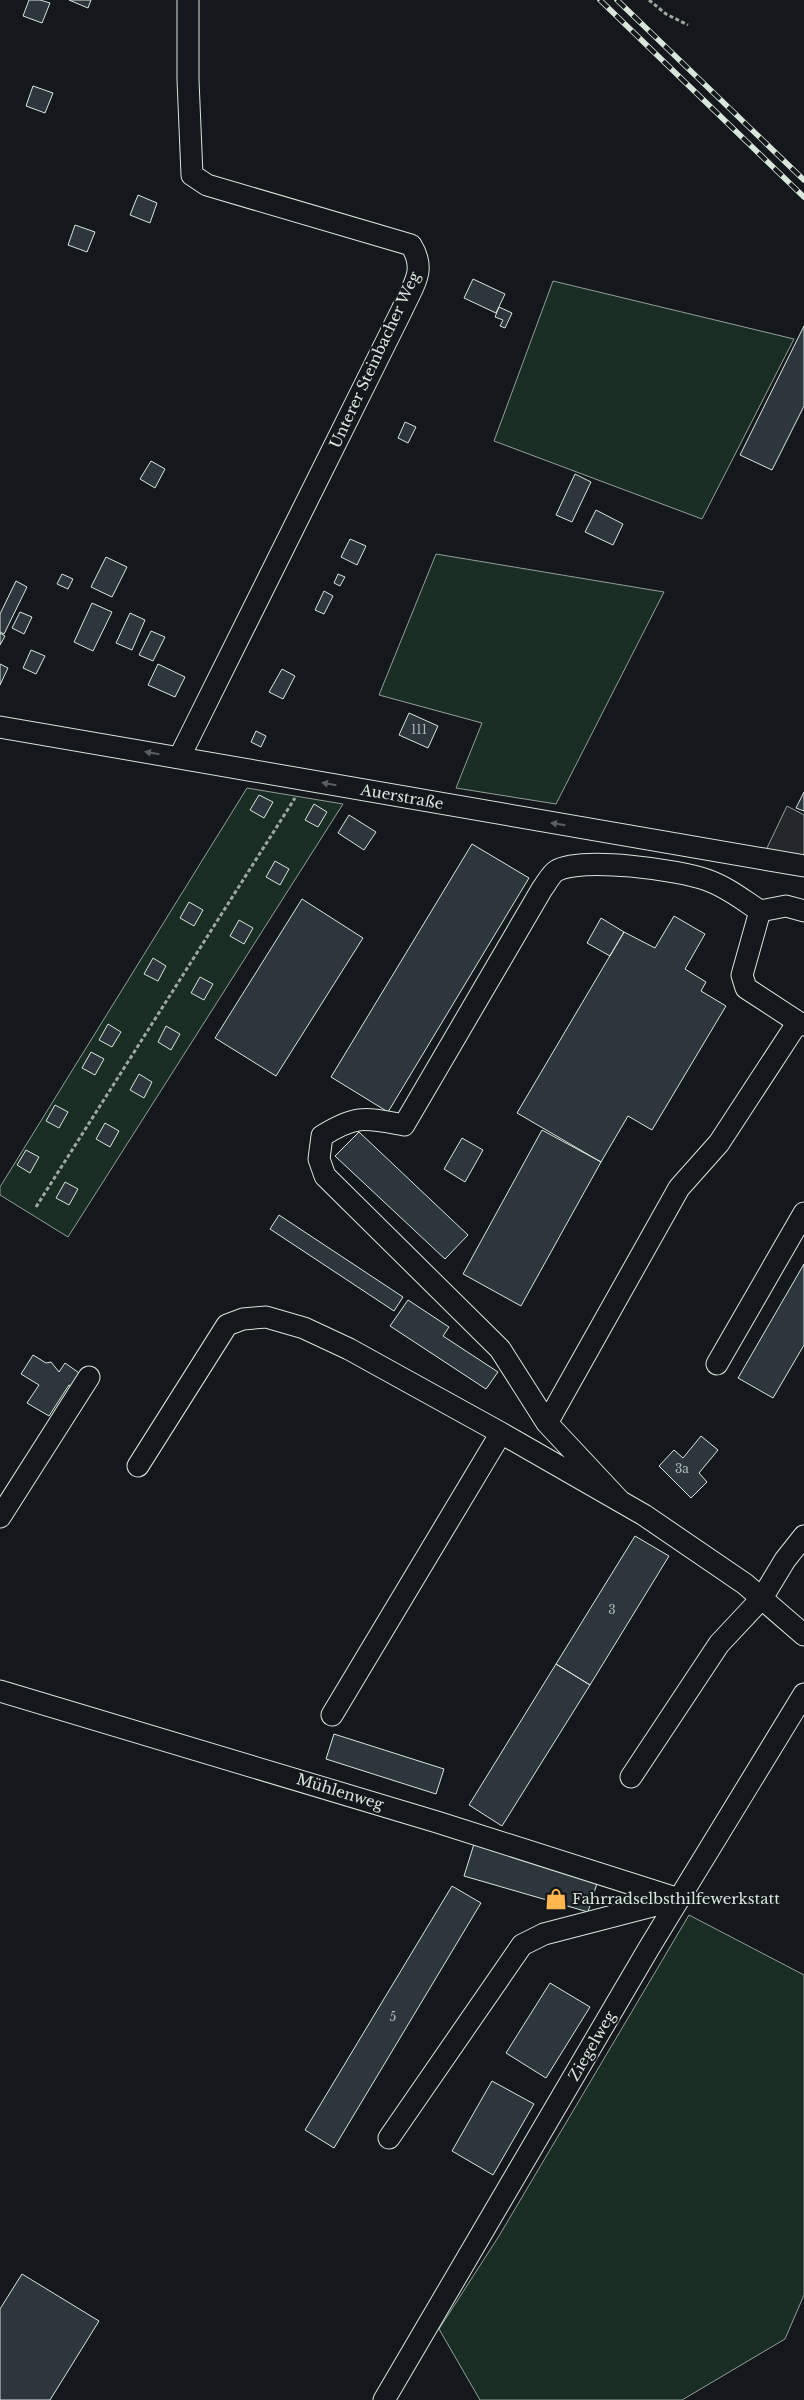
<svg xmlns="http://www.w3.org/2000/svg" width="804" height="2400" font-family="'Libre Baskerville',serif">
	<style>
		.green { fill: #1a2d24; stroke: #939e99 }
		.parking { fill: #24282b; stroke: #939e99 }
		.building { fill: #2c363c; stroke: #d8e6dc }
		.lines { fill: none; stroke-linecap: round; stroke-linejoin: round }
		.minor-casing { stroke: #d8e6dc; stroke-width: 23 }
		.path { stroke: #9da8a2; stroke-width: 3; stroke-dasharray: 4 2.5; stroke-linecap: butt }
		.minor { stroke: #14181c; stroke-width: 21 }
		.rail-casing { stroke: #d8e6dc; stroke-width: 5.5 }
		.rail { stroke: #14181c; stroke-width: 4; stroke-dasharray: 11; stroke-linecap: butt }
		.oneway { fill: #59605f }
		.labels { text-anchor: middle; stroke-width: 4; stroke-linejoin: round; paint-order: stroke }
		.number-label { font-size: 12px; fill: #adbab4 }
		.street-label { font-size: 15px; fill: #d8e6dc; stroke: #14181c }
		.poi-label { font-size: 15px; fill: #d8e6dc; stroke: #14181c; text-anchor: start }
	</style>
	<rect width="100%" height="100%" fill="#14181c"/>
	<!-- green -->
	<path class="green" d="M553 281 794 339 702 519 494 441Z
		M436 554 664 592 556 804 456 788 482 723 379 695Z
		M247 788 343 804 68 1237 0 1195V1187Z
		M689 1915 804 1975V2295L785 2339 682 2400H480L439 2329 499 2236Z"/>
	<!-- parking -->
	<path class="parking" d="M787 806 804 815V856L766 850Z"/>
	<!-- building -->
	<path class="building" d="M29 0H40L50 3 42 23 23 16Z
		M69 0H91L88 8Z
		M33 86 53 93 45 113 26 106Z
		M138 195 157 203 150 223 130 215Z
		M75 225 95 232 87 252 68 245Z
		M473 279 505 294 496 313 464 298Z
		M499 307 512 313 505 328 500 326 503 320 495 317Z
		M804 326V406L772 470 740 455Z
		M405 422 416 427 408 443 398 438Z
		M151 461 165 469 155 488 140 479Z
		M575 474 591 482 572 522 556 515Z
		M596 510 623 524 613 545 585 532Z
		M350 539 366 546 357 565 341 557Z
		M106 557 127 567 112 597 91 587Z
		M62 574 73 579 68 589 57 584Z
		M338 574 345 577 340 586 334 583Z
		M16 581 27 587 4 634 0 632V614Z
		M324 591 333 596 324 614 315 610Z
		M92 603 112 612 93 651 74 642Z
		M20 612 32 617 24 634 12 628Z
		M130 613 145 620 132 650 116 643Z
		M151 631 165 637 153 661 139 655Z
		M0 633 5 636 0 645Z
		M31 650 45 656 36 674 23 668Z
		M0 664 8 668 0 685Z
		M158 664 185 677 175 697 148 685Z
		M282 669 295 676 283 699 269 692Z
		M409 713 438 726 428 748 399 735Z
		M256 731 266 736 261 747 251 742Z
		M804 792V811L796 808Z
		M259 795 273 802 264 818 250 810Z
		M314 804 327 812 318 827 305 820Z
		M349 815 376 832 364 850 338 833Z
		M472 844 529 878 388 1112 331 1077Z
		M275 861 289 869 280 885 266 877Z
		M302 899 363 938 276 1076 215 1038Z
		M189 902 203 910 194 926 180 918Z
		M674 916 705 934 685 969 706 982 701 991 726 1006 652 1130 628 1116 601 1162 517 1113 624 932 655 948Z
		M601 918 624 932 610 956 587 943Z
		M239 920 253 928 244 944 230 936Z
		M153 958 166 966 158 981 144 974Z
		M200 977 213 984 204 1000 191 993Z
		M108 1024 121 1032 112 1047 99 1040Z
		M166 1026 180 1034 171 1050 158 1042Z
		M91 1052 104 1059 95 1075 82 1068Z
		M139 1074 152 1082 144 1098 130 1090Z
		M55 1105 68 1112 59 1128 46 1121Z
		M105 1123 119 1131 110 1147 96 1139Z
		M542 1130 601 1162 521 1306 463 1274Z
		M359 1132 468 1235 445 1259 335 1156Z
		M462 1138 483 1150 465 1182 444 1169Z
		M26 1150 39 1157 30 1173 17 1165Z
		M65 1182 78 1189 69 1205 56 1198Z
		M279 1215 403 1297 394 1311 270 1229Z
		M804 1264V1345L773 1398 738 1378Z
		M408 1300 449 1327 443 1336 498 1372 486 1389 390 1326Z
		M33 1355 46 1363 51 1362 59 1372 65 1363 82 1375 74 1388 69 1385 49 1416 27 1403 39 1385 21 1374Z
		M701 1436 718 1450 699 1473 707 1482 691 1498 659 1466 674 1450 683 1458Z
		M635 1536 669 1556 590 1685 556 1664Z
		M556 1664 590 1685 502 1826 469 1805Z
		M334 1734 444 1769 436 1794 326 1759Z
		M474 1844 598 1880 588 1912 464 1876Z
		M452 1886 481 1903 334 2148 305 2130Z
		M550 1983 590 2007 546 2078 506 2053Z
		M492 2081 534 2104 493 2175 452 2151Z
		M22 2274 99 2321 50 2400H0V2309Z"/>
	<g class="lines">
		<!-- minor casing -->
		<g class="minor-casing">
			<path id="minor" d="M0 727 804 866
				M179 758 402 310C413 285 427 271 411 245L207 185 192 175 188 80V0
				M760 911 786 906 804 911
				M717 1364 804 1213
				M547 1423 679 1188 719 1143 798 1022 804 1025
				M138 1466 227 1325 243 1319 266 1317 304 1328 349 1349 501 1433
				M619 1500 547 1423 500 1349 325 1176 319 1159 322 1136C357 1114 366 1118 404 1125L542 889C546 884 551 874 556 871 581 856 680 870 707 880 727 887 743 900 760 911L742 975 746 988 798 1022
				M0 1517 89 1377
				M0 1691 437 1822 679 1899
				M332 1715 501 1433 644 1515 745 1584 804 1635
				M631 1777 719 1644 762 1598 785 1560 804 1536
				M389 2138 522 1945 544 1934 679 1899
				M384 2400 649 1948 804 1694"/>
		</g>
		<!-- path -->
		<path class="path" d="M649 0 666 14 688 25
			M36 1207 295 798"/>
		<!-- minor -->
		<use href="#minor" class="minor"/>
		<!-- rail casing -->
		<g class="rail-casing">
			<path id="rail" d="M600 0 804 197
				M617 0 804 180"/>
		</g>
		<!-- rail -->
		<use href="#rail" class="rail"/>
	</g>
	<!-- one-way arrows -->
	<defs><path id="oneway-solid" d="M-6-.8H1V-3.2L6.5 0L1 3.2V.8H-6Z" transform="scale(1.25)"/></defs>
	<g class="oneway">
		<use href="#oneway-solid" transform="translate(152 753) rotate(-170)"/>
		<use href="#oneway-solid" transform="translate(329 784) rotate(-170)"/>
		<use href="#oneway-solid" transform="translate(558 824) rotate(-171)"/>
	</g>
	<!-- icons -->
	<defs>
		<g id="shop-bare" transform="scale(1.725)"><path d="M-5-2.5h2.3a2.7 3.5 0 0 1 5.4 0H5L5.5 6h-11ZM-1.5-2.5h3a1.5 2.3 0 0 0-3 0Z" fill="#ffb74d" stroke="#14181c" stroke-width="2.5" paint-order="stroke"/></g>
	</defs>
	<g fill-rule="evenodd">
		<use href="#shop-bare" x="556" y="1899"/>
	</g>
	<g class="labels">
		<!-- number labels -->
		<g class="number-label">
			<text x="419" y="734">111</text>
			<text x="682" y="1473">3a</text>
			<text x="612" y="1614">3</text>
			<text x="393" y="2021">5</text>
		</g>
		<!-- street labels -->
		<g class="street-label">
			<text transform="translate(375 360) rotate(-65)" y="5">Unterer Steinbacher Weg</text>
			<text transform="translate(402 797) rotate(10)" y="5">Auerstraße</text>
			<text transform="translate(340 1792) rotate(17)" y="5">Mühlenweg</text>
			<text transform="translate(592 2046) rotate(-60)" y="5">Ziegelweg</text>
		</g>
		<!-- poi labels -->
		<g class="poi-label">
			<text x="572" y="1904">Fahrradselbsthilfewerkstatt</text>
		</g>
	</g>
</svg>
